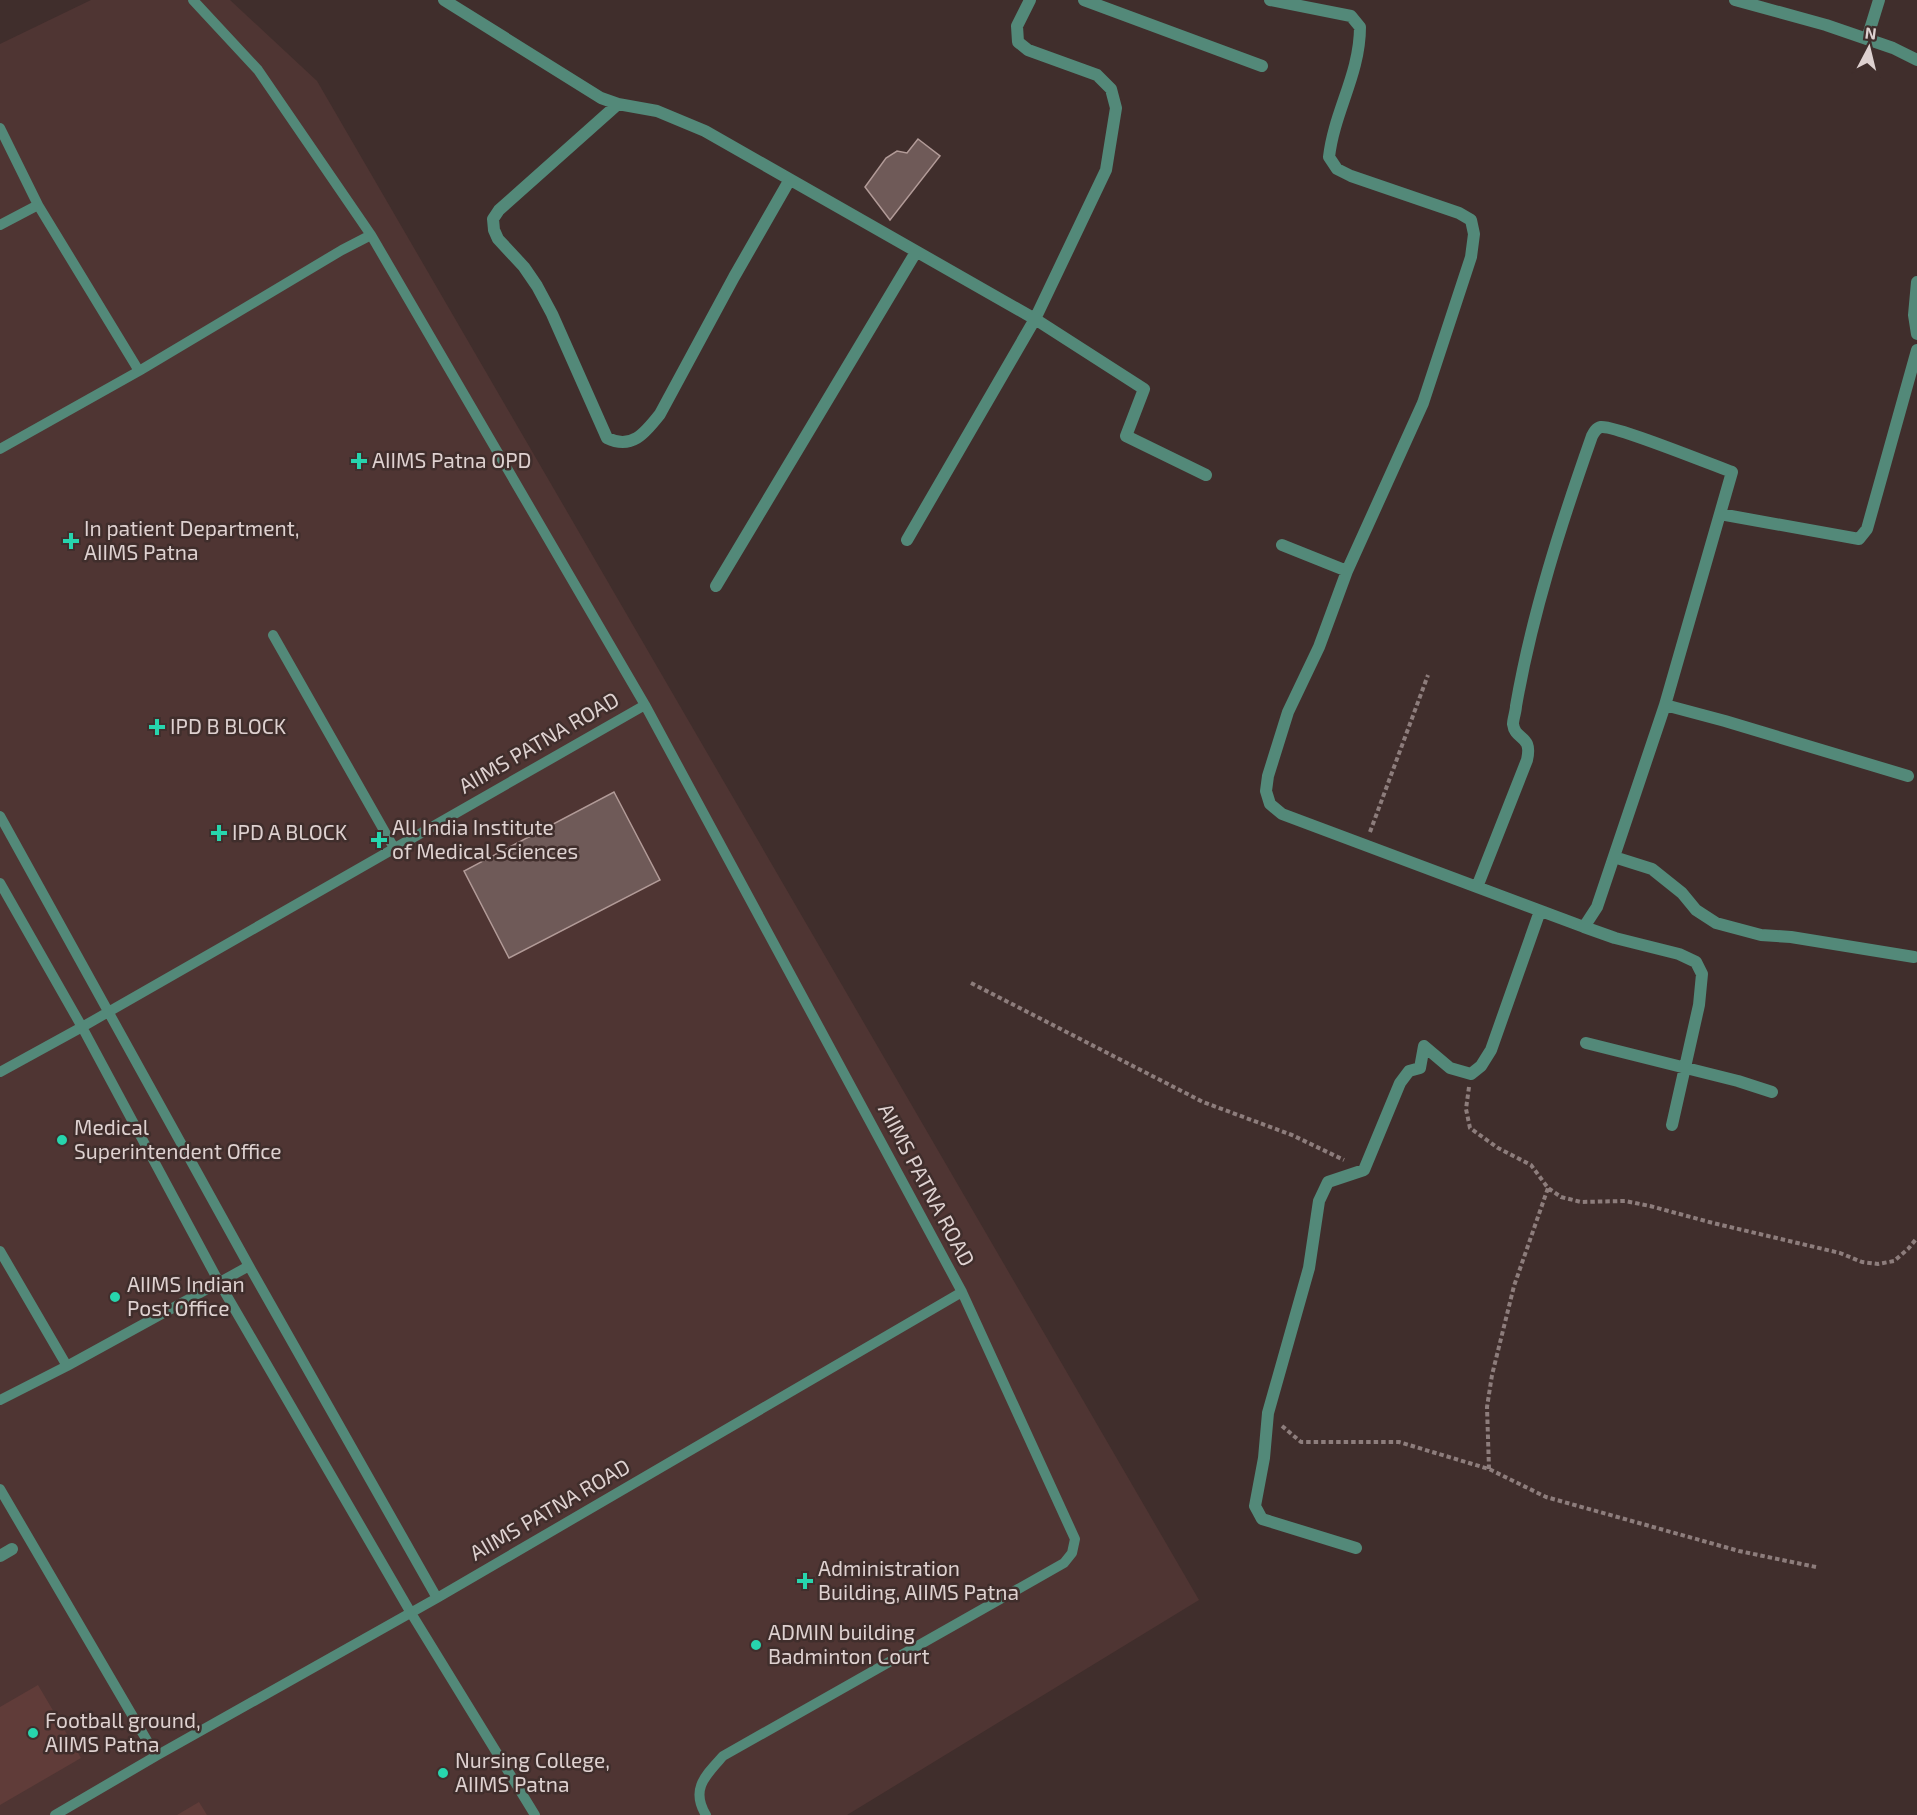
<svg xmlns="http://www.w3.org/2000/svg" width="1917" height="1815" font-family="'Exo 2',sans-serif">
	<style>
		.built { fill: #4f3533 }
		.green { fill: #603c39 }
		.building { fill: #6f5a58; stroke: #b29b98; stroke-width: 1.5 }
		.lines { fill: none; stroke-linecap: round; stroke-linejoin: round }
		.path { stroke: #8d7d7c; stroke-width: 4; stroke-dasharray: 4.5 3; stroke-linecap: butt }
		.lane { stroke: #538979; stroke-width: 10 }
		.street { stroke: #538979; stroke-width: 12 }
		.poi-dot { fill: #27d5ad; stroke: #402e2c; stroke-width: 2 }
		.labels { text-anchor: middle; stroke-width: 5; stroke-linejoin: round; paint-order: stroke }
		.poi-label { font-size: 21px; fill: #ded1d0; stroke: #402e2c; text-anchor: start }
		.street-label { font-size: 21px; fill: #ded1d0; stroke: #402e2c }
	</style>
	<rect width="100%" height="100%" fill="#402e2c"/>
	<!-- built -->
	<path class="built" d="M91 0H230L317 81 1199 1600 847 1815H0V44Z"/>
	<!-- green -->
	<path class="green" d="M38 1685 81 1758 0 1805V1707Z
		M199 1802 207 1815H177Z"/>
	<!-- building -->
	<path class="building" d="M918 139 940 156 890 220 865 187 886 158 897 151 907 153Z
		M614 792 660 880 509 958 464 871Z"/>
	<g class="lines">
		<!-- path -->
		<path class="path" d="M1370 832 1428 675
			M971 983 1203 1102 1292 1135 1344 1160
			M1469 1087 1466 1109 1470 1128 1498 1148 1531 1165 1548 1188 1561 1197 1581 1202 1625 1201 1650 1206 1713 1223 1840 1253 1862 1262 1878 1264 1894 1261 1908 1249 1917 1238
			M1282 1426 1301 1442H1399L1489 1469 1546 1497 1739 1551 1816 1567
			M1489 1469 1487 1407 1492 1375 1514 1286 1548 1188"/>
		<!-- lane -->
		<path class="lane" d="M193 0 258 70 371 235
			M0 128 38 205
			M0 225 38 205 139 371 342 250 371 235 645 705
			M0 449 139 371
			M273 635 394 848
			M0 816 249 1266 437 1598
			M0 883 82 1027 220 1284 411 1613 535 1815
			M0 1072 82 1027 645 705 962 1292 437 1598 156 1756
			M0 1251 67 1366
			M0 1400 67 1366 249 1266
			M0 1489 156 1756 55 1815
			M706 1815C690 1789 706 1775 723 1756L1064 1563 1072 1553 1075 1539 962 1292"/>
		<!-- street -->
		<path class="street" d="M444 0 601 98 618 104 657 111 705 131 1035 319 1144 389 1126 436 1206 475
			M1084 0 1262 66
			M1270 0 1351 16 1360 27C1360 74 1334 112 1329 157L1337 169 1351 176 1459 213 1471 220 1474 234 1471 257 1423 403 1347 571 1319 647 1288 712 1268 776 1266 791 1270 804 1282 814 1584 927 1597 907 1665 705 1732 472C1713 465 1614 425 1601 427 1596 428 1594 432 1592 436 1561 524 1532 614 1516 706 1516 711 1513 719 1513 724 1515 741 1533 734 1527 760L1477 887
			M1735 0 1826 25 1893 48 1917 60
			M1867 39 1879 0
			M618 104 499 210 493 219 494 230 498 239 524 267 537 286 552 314 607 438C632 450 645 433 660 414L734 277 789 181
			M1917 282 1914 315 1917 334
			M1720 514 1859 539 1867 529 1917 350
			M907 540 1035 319 1106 170 1116 108 1111 89 1097 75 1028 50 1018 42 1017 26 1030 0
			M1282 545 1347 571
			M716 586 916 252
			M1665 705 1725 721 1908 776
			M1614 857 1652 869 1682 893 1696 910 1716 923 1761 935 1791 937 1914 957
			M1584 927 1615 938 1679 954 1696 962 1702 974 1699 1005 1672 1125
			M1586 1043 1738 1081 1772 1092
			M1356 1548 1262 1519 1255 1506 1264 1458 1268 1413 1309 1268 1319 1201 1328 1182 1364 1170 1400 1083 1409 1071 1420 1068 1424 1046 1450 1068 1471 1074 1481 1066 1491 1050 1540 911
			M0 1556 12 1549"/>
	</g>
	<!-- markers -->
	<g class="poi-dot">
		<path d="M356 452h6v6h6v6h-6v6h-6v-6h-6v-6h6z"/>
		<path d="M68 532h6v6h6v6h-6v6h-6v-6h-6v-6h6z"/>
		<path d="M154 718h6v6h6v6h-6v6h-6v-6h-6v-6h6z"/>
		<path d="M216 824h6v6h6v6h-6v6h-6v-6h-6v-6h6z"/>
		<path d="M376 831h6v6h6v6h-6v6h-6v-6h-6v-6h6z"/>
		<circle cx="62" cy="1140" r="6"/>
		<circle cx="115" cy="1297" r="6"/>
		<path d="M802 1572h6v6h6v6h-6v6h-6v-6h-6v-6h6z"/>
		<circle cx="756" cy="1645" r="6"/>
		<circle cx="33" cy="1733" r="6"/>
		<circle cx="443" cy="1773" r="6"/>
	</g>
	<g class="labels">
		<!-- poi labels -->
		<g class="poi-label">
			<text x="372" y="468">AIIMS Patna OPD</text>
			<text x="84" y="536">In patient Department,<tspan x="84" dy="24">AIIMS Patna</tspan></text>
			<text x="170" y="734">IPD B BLOCK</text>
			<text x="392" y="835">All India Institute<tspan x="392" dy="24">of Medical Sciences</tspan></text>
			<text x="232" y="840">IPD A BLOCK</text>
			<text x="74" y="1135">Medical<tspan x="74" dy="24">Superintendent Office</tspan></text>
			<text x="127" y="1292">AIIMS Indian<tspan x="127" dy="24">Post Office</tspan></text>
			<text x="818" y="1576">Administration<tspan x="818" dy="24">Building, AIIMS Patna</tspan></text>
			<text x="768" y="1640">ADMIN building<tspan x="768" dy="24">Badminton Court</tspan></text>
			<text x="45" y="1728">Football ground,<tspan x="45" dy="24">AIIMS Patna</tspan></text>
			<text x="455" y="1768">Nursing College,<tspan x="455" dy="24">AIIMS Patna</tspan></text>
		</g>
		<!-- street labels -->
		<g class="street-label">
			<text transform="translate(539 743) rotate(-30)" y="7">AIIMS PATNA ROAD</text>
			<text transform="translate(926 1185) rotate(62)" y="7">AIIMS PATNA ROAD</text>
			<text transform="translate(550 1510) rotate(-30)" y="7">AIIMS PATNA ROAD</text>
		</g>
	</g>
	<!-- north arrow -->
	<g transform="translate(1869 48) rotate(7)" stroke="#402e2c" stroke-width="4.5" paint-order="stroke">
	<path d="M0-4.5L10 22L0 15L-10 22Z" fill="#ded1d0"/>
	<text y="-9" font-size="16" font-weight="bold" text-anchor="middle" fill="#ded1d0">N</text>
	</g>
</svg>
